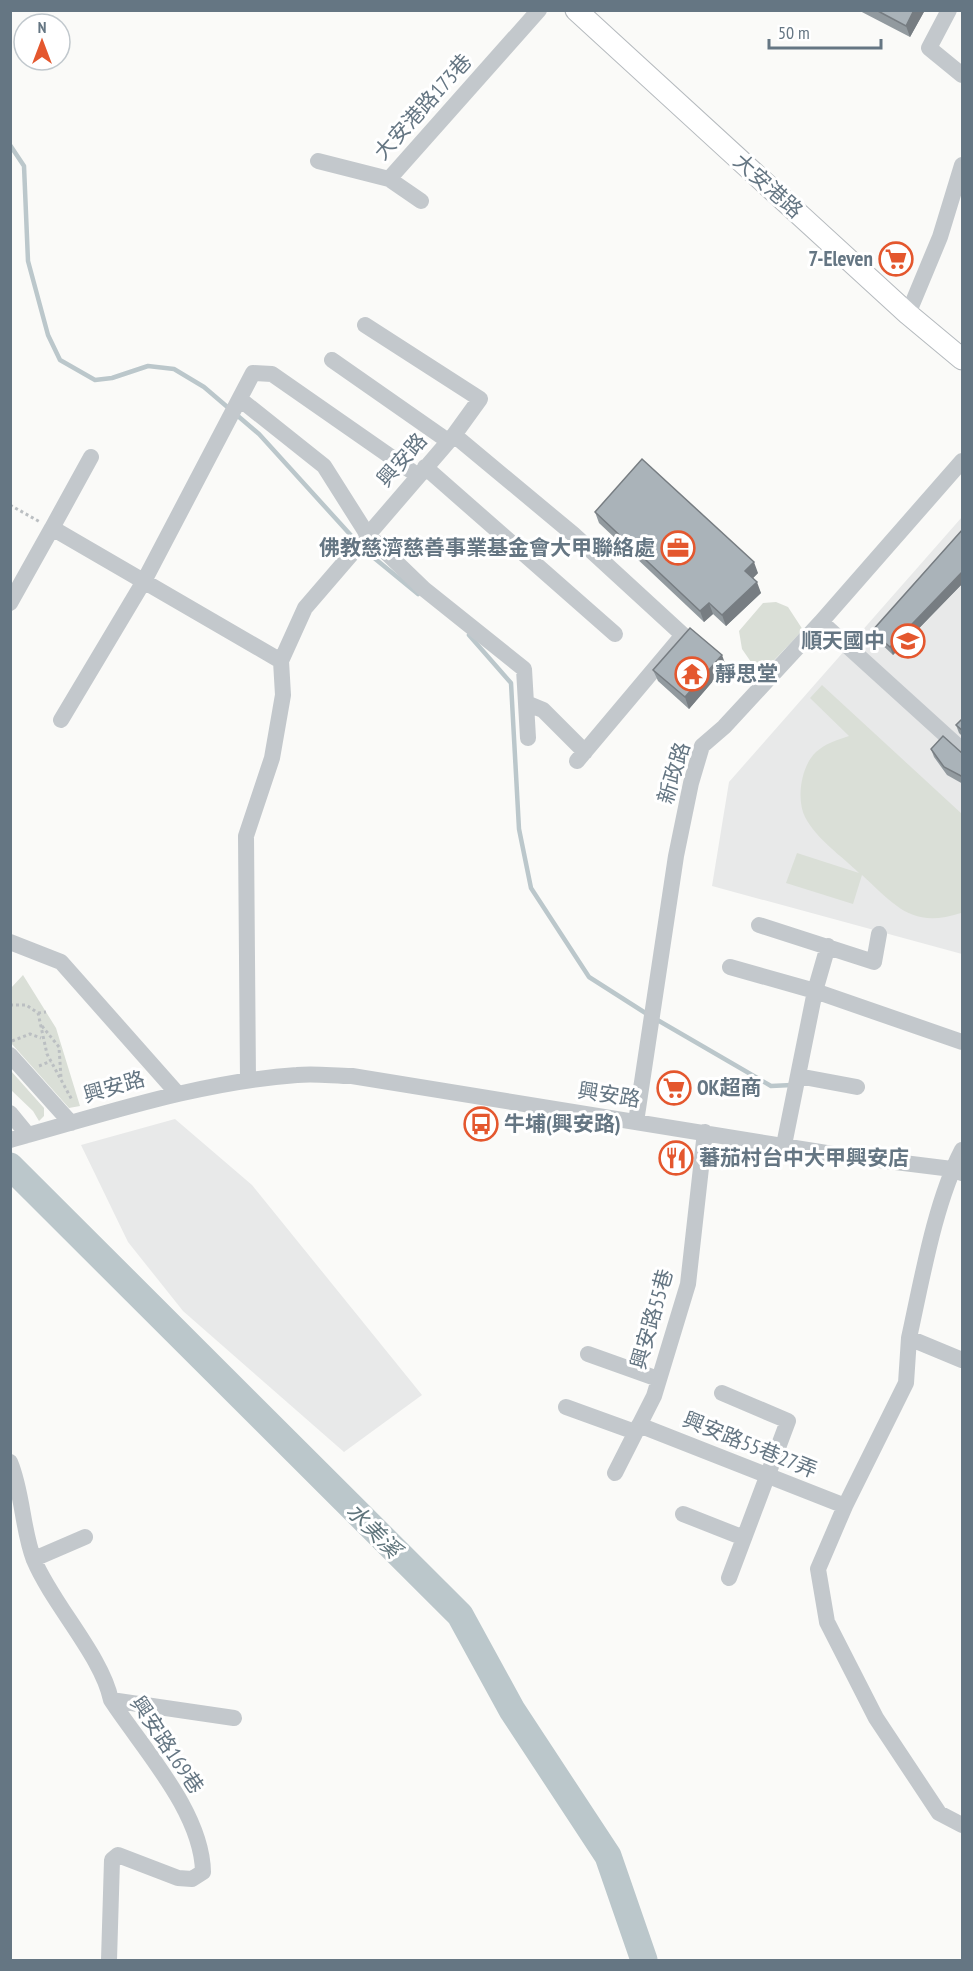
<svg xmlns="http://www.w3.org/2000/svg" width="973" height="1971" font-family="'PT Sans Narrow','Noto Sans TC',sans-serif">
	<style>
		.built { fill: #e8e9e9 }
		.green { fill: #dadfd7 }
		.lines { fill: none; stroke-linecap: round; stroke-linejoin: round }
		.stream { stroke: #bbc7cb; stroke-width: 4.5 }
		.river { stroke: #bbc7cb; stroke-width: 27 }
		.major-casing { stroke: #b5babe; stroke-width: 23 }
		.path { stroke: #bbbfc2; stroke-width: 3; stroke-dasharray: 3 3; stroke-linecap: butt }
		.minor { stroke: #c3c8cc; stroke-width: 16 }
		.major { stroke: #fff; stroke-width: 21 }
		.wall { fill: #929a9f }
		.shaded-wall { fill: #777d82 }
		.building { fill: #aab3b9; stroke: #777d82; stroke-width: 1.5 }
		.labels { text-anchor: middle; stroke-width: 6; stroke-linejoin: round; paint-order: stroke }
		.street-label { font-size: 21px; fill: #657683; stroke: #fff }
		.poi-label { font-size: 21px; font-weight: bold; fill: #657683; stroke: #fff; text-anchor: start }
		.water-label { font-size: 22px; font-style: italic; fill: #60757c; stroke: #fff }
	</style>
	<rect width="100%" height="100%" fill="#fafaf8"/>
	<!-- built -->
	<path class="built" d="M962 517V954L712 886 729 782Z
		M175 1119 252 1185 422 1395 344 1452 183 1311 128 1242 81 1145Z"/>
	<!-- green -->
	<path class="green" d="M776 602 788 607 803 630 760 675 742 649 739 631 763 603Z
		M822 685 962 814 961 913C912 929 896 906 862 875L853 904 786 883 797 853 859 873C842 856 817 840 805 817 796 799 801 766 816 752 826 743 837 740 849 736L810 698Z
		M23 975 56 1028 80 1106 69 1108 11 1043V988Z
		M11 1071 44 1108V1116L39 1121 33 1111 11 1090Z"/>
	<g class="lines">
		<!-- stream -->
		<path class="stream" d="M10 145 24 166 28 261 48 335 60 360 95 380 112 378 148 366 174 369 204 387 259 434 357 542
			M362 548 418 594
			M469 635 511 683 519 829 531 888 589 977 647 1014
			M654 1018 771 1086 792 1085"/>
		<!-- river -->
		<path class="river" d="M10 1166 460 1615 512 1710 608 1856 644 1960"/>
		<!-- major casing -->
		<g class="major-casing">
			<path id="major" d="M576 10 908 314 962 359"/>
		</g>
		<!-- path -->
		<path class="path" d="M10 505 40 522
			M10 1005H26L38 1013 47 1054 72 1100
			M38 1013 46 1012
			M42 1026 59 1047 61 1078
			M12 1041 30 1034 41 1038
			M39 1066 51 1061"/>
		<!-- minor -->
		<path class="minor" d="M949 10 929 48 962 75
			M318 161 389 179 539 10
			M389 179 421 201
			M908 314 940 237 962 165
			M332 360 448 441
			M241 400 324 466 367 534 424 589 524 669 528 738
			M454 435 573 534 683 635 577 761
			M425 467 615 634
			M52 528 91 457
			M10 603 52 528 281 661
			M821 622 962 750
			M526 703 543 710 585 752
			M61 720 144 581 253 373 272 374 417 475
			M759 925 874 962 879 934
			M10 942 61 962 177 1093
			M730 967 815 991 962 1042
			M10 1055 71 1123
			M798 1076 857 1087
			M248 1080 246 836 272 758 283 695 281 661 305 608 454 435 480 399 365 325
			M10 1113 28 1135
			M636 1122 676 856 691 783 702 746 724 727 821 622 962 461
			M10 1140C105 1114 198 1082 297 1075 315 1073 334 1076 352 1076L839 1155 952 1169 962 1173
			M784 1145 815 991 828 946
			M962 1150C935 1202 922 1279 909 1338L962 1360
			M909 1338 906 1383 845 1506 818 1569 827 1622 876 1718 939 1813 962 1825
			M588 1354 658 1379
			M722 1393 788 1421 729 1578
			M566 1407 635 1432
			M639 1425 845 1506
			M10 1462C23 1493 22 1529 34 1560 53 1605 102 1656 111 1700 143 1749 202 1812 203 1872L192 1879 178 1878 118 1855 112 1860 109 1960
			M615 1473 654 1396 688 1284 705 1132
			M683 1514 744 1538
			M34 1559 85 1537
			M111 1700 234 1718"/>
		<!-- major -->
		<use href="#major" class="major"/>
	</g>
	<!-- wall -->
	<path class="wall" d="M858 10H925L910 37Z
		M595 512 758 573 753 578 761 593 726 626 713 614 704 622 599 523Z
		M963 529V583L893 655 876 639 872 631Z
		M726 666 689 709 658 681 653 670Z
		M963 718V737L959 733 956 725Z
		M931 749 963 754V784L947 775 934 757Z"/>
	<!-- shaded-wall -->
	<path class="shaded-wall" d="M914 10H925L910 37 906 26Z
		M754 562 758 573 749 582 745 571Z
		M963 571V583L893 655 890 647Z
		M757 582 761 593 726 626 722 615Z
		M709 603 713 614 704 622 700 611Z
		M722 655 726 666 689 709 685 697Z"/>
	<!-- building -->
	<path class="building" d="M876 10H914L906 26Z
		M642 459 754 562 745 571 757 582 722 615 709 603 700 611 595 512Z
		M963 529V571L890 647 872 631Z
		M690 628 722 655 685 697 653 670Z
		M963 718V731L956 725Z
		M943 736 963 754V777L944 767 931 749Z"/>
	<!-- icons -->
	<defs>
		<g id="supermarket-ring" transform="scale(1.725)"><circle r="9.5" fill="#fff" stroke="#e4572e" stroke-width="1.5"/><path d="M-6-5.5h2.5l.6 2H6L4.5 2H-2.5L-4.4-4H-6ZM-1.5 3.2a1.3 1.3 0 1 0 .1 0ZM3 3.2a1.3 1.3 0 1 0 .1 0Z" fill="#e4572e"/></g>
		<g id="office-ring" transform="scale(1.725)"><circle r="9.5" fill="#fff" stroke="#e4572e" stroke-width="1.5"/><path d="M-6-3h4V-5.5h4V-3h4V5H-6ZM-1-4.5V-3h2v-1.5ZM-6 0V1H6V0Z" fill="#e4572e"/></g>
		<g id="school-ring" transform="scale(1.725)"><circle r="9.5" fill="#fff" stroke="#e4572e" stroke-width="1.5"/><path d="M0-5L7-2L0 1L-7-2ZM-4 1L0 2.5L4 1V4Q0 6-4 4Z" fill="#e4572e"/></g>
		<g id="temple-ring" transform="scale(1.725)"><circle r="9.5" fill="#fff" stroke="#e4572e" stroke-width="1.5"/><path d="M0-6L5-2H3V0L6.5 2.5H4V6H1.5V3h-3V6H-4V2.5H-6.5L-3 0V-2H-5Z" fill="#e4572e"/></g>
		<g id="bus-ring" transform="scale(1.725)"><circle r="9.5" fill="#fff" stroke="#e4572e" stroke-width="1.5"/><path d="M-5-6H5V4H4V6H2V4H-2V6H-4V4H-5ZM-3.5-4V0h7V-4ZM-3.5 1.2v1.5H-2V1.2ZM2 1.2v1.5H3.5V1.2Z" fill="#e4572e"/></g>
		<g id="restaurant-ring" transform="scale(1.725)"><circle r="9.5" fill="#fff" stroke="#e4572e" stroke-width="1.5"/><path d="M-5-6h1v4h1v-4h1v4h1v-4h1v5L-1.5 .5V6h-2V.5L-5-1ZM5-6V6H3V1.5H1.5Q1.5-4 5-6Z" fill="#e4572e"/></g>
	</defs>
	<g fill-rule="evenodd">
		<use href="#supermarket-ring" x="896" y="259"/>
		<use href="#office-ring" x="678" y="548"/>
		<use href="#school-ring" x="908" y="641"/>
		<use href="#temple-ring" x="692" y="674"/>
		<use href="#supermarket-ring" x="674" y="1088"/>
		<use href="#bus-ring" x="481" y="1124"/>
		<use href="#restaurant-ring" x="676" y="1158"/>
	</g>
	<g class="labels">
		<!-- street labels -->
		<g class="street-label">
			<text transform="translate(423 107) rotate(-48)" y="7">大安港路173巷</text>
			<text transform="translate(768 186) rotate(42)" y="7">大安港路</text>
			<text transform="translate(402 460) rotate(-49)" y="7">興安路</text>
			<text transform="translate(674 773) rotate(-73)" y="7">新政路</text>
			<text transform="translate(114 1087) rotate(-16)" y="7">興安路</text>
			<text transform="translate(609 1095) rotate(9)" y="7">興安路</text>
			<text transform="translate(652 1319) rotate(-74)" y="7">興安路55巷</text>
			<text transform="translate(750 1445) rotate(22)" y="7">興安路55巷27弄</text>
			<text transform="translate(167 1745) rotate(56)" y="7">興安路169巷</text>
		</g>
		<!-- poi labels -->
		<g class="poi-label">
			<text x="873" y="266" text-anchor="end">7-Eleven</text>
			<text x="655" y="555" text-anchor="end">佛教慈濟慈善事業基金會大甲聯絡處</text>
			<text x="885" y="648" text-anchor="end">順天國中</text>
			<text x="715" y="681">靜思堂</text>
			<text x="697" y="1095">OK超商</text>
			<text x="504" y="1131">牛埔(興安路)</text>
			<text x="699" y="1165">蕃茄村台中大甲興安店</text>
		</g>
		<!-- water labels -->
		<g class="water-label">
			<text transform="translate(374 1530) rotate(45)" y="8">水美溪</text>
		</g>
	</g>
	<!-- border -->
	<rect width="973" height="1971" fill="none" stroke="#657683" stroke-width="24"/>
	<!-- north arrow -->
	<g transform="translate(42 42)"><circle r="28" fill="#ffffff" stroke="#c1c8cd" stroke-width="1.5"/>
	<path d="M0-4.5L10 22L0 15L-10 22Z" fill="#e4572e"/>
	<text y="-9" font-size="16" font-weight="bold" text-anchor="middle" fill="#657683">N</text>
	</g>
	<!-- scale -->
	<path d="M769 39v9h112v-9" fill="none" stroke="#657683" stroke-width="3"/>
	<text x="778" y="39" font-size="18" fill="#657683" stroke="#ffffff" stroke-width="4.5" paint-order="stroke">50 m</text>
</svg>
